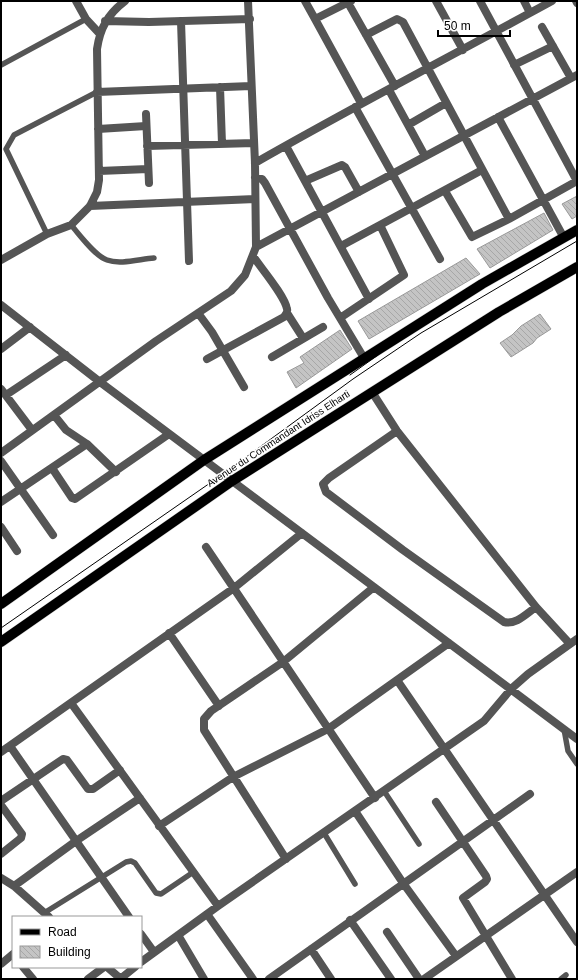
<svg xmlns="http://www.w3.org/2000/svg" width="578" height="980" font-family="Arial,sans-serif">
	<style>
		.building { fill: url(#building-back-hatch); stroke: #999 }
		.lines { fill: none; stroke-linecap: round; stroke-linejoin: round }
		.primary-casing { stroke: #dbdbdb; stroke-width: 11 }
		.service { stroke: #555; stroke-width: 5.5 }
		.minor { stroke: #555; stroke-width: 8 }
		.primary { stroke: #000; stroke-width: 10 }
		.tram { stroke: #000; stroke-width: 1 }
		.labels { text-anchor: middle; stroke-width: 3; stroke-linejoin: round; paint-order: stroke }
		.street-label { font-size: 10px; fill: #000; stroke: #fff }
	</style>
	<defs>
		<pattern id="building-back-hatch" width="6" height="6" patternUnits="userSpaceOnUse"><rect width="6" height="6" fill="#c4c4c4"/><path d="M-1 5l2 2M0 0l6 6M5-1l2 2" fill="none" stroke="#a7a7a7"/></pattern>
	</defs>
	<rect width="100%" height="100%" fill="#fff"/>
	<!-- building -->
	<path class="building" d="M577 196V216L572 219 562 204Z
		M544 213 553 230 490 268 477 249Z
		M466 258 480 274 369 339 358 321Z
		M540 314 551 329 537 338 533 343 511 357 500 343 512 335 521 326Z
		M340 330 352 349 296 388 287 372 304 363 300 357Z"/>
	<g class="lines">
		<!-- primary casing -->
		<g class="primary-casing">
			<path id="primary" d="M1 604 204 460 482 284 577 230
				M1 642 232 481 499 312 577 267"/>
		</g>
		<!-- service -->
		<path class="service" d="M1 65 86 19
			M71 225C80 235 95 256 107 260 120 265 140 259 154 258
			M47 234 6 149 14 135 97 92
			M564 729 568 751 577 764
			M384 791 419 844
			M324 833 355 884
			M44 913 126 862 131 861 135 863 156 893 161 894 192 873
			M561 979 566 975"/>
		<!-- minor -->
		<path class="minor" d="M76 1 86 19 99 33
			M305 1 315 19 351 1
			M347 1 395 86
			M436 1 463 50
			M480 1 577 181
			M524 1 530 13
			M576 1 577 3
			M315 19 361 103
			M105 21 149 22 250 19
			M181 21 189 261
			M542 27 571 78
			M366 35 397 19 403 22 509 219
			M514 65 553 46
			M220 87 222 144
			M389 90 425 156
			M97 92 251 86
			M355 107 440 259
			M146 114 149 183
			M498 117 564 238
			M408 125 446 103
			M98 129 146 126
			M147 146 254 143
			M286 146 369 299
			M255 163C353 107 453 55 552 1
			M99 171 148 169
			M255 177 262 179 265 183 328 298 364 358
			M305 181 342 165 345 167 359 192
			M445 191 472 237 509 219 577 181
			M90 206 255 199
			M341 246 482 170
			M256 247 577 75
			M1 260 47 234 71 225 90 206 97 192 99 180 97 49C100 28 108 14 125 1
			M1 305 100 382 577 739
			M198 313 212 332 244 387
			M287 313 303 338
			M340 318 404 275 380 225
			M1 349 30 327
			M272 357 323 327
			M207 359 284 317C286 314 288 312 287 309 285 296 261 268 253 256
			M1 389 32 430
			M372 392 397 431 536 607 570 644
			M6 395 66 355
			M54 415 66 430 87 444 116 472
			M397 431 329 478 323 484 326 492 403 550 504 622C516 625 526 614 536 607
			M1 453 156 341 231 291 245 275 256 247 255 163 248 1
			M1 461 53 535
			M52 468 72 498 75 499 169 434
			M1 502 87 444
			M1 527 17 551
			M206 547 375 798
			M169 633 219 706
			M397 680 577 942
			M71 703 218 906
			M10 746 129 917
			M1 752 234 588 302 533
			M1 801 63 759 67 760 88 789H93L120 770
			M436 802 486 876 487 879 485 882 463 898 512 979
			M1 805 22 834 21 838 1 854
			M355 811 403 883 456 956
			M159 826 233 777 328 729 449 643
			M286 859 204 730V719L211 711 283 662 374 587
			M1 878 14 886 49 917
			M14 886 76 841 140 798
			M207 914 253 979
			M350 920 391 979
			M387 932 419 979
			M141 934 154 952
			M178 935 204 979
			M311 949 331 979
			M141 962 218 906 484 721 511 689 528 674 577 639
			M1 964 13 954
			M23 967 33 979
			M107 967 121 979
			M88 979 104 967
			M120 979 135 967
			M269 979 530 794
			M424 979 577 872"/>
		<!-- primary -->
		<use href="#primary" class="primary"/>
		<!-- tram -->
		<path class="tram" d="M350 375 378 355
			M1 628 223 474 353 379 421 333 577 241"/>
	</g>
	<g class="labels">
		<!-- street labels -->
		<g class="street-label">
			<text transform="translate(278 438) rotate(-33)" y="4">Avenue du Commandant Idriss Elharti</text>
		</g>
	</g>
	<!-- border -->
	<rect width="578" height="980" fill="none" stroke="#000000" stroke-width="4"/>
	<!-- legend -->
	<rect x="12" y="916" width="130" height="52" fill="#ffffff" stroke="#999999"/>
	<rect x="20" y="929" width="20" height="6" fill="#000000" stroke="#999999"/>
	<text x="48" y="936" font-size="12" fill="#000000">Road</text>
	<rect x="20" y="946" width="20" height="12" fill="url(#building-back-hatch)" stroke="#999999"/>
	<text x="48" y="956" font-size="12" fill="#000000">Building</text>
	<!-- scale -->
	<path d="M438 30v6h72v-6" fill="none" stroke="#000000" stroke-width="2"/>
	<text x="444" y="30" font-size="12" fill="#000000" stroke="#ffffff" stroke-width="3" paint-order="stroke">50 m</text>
</svg>
